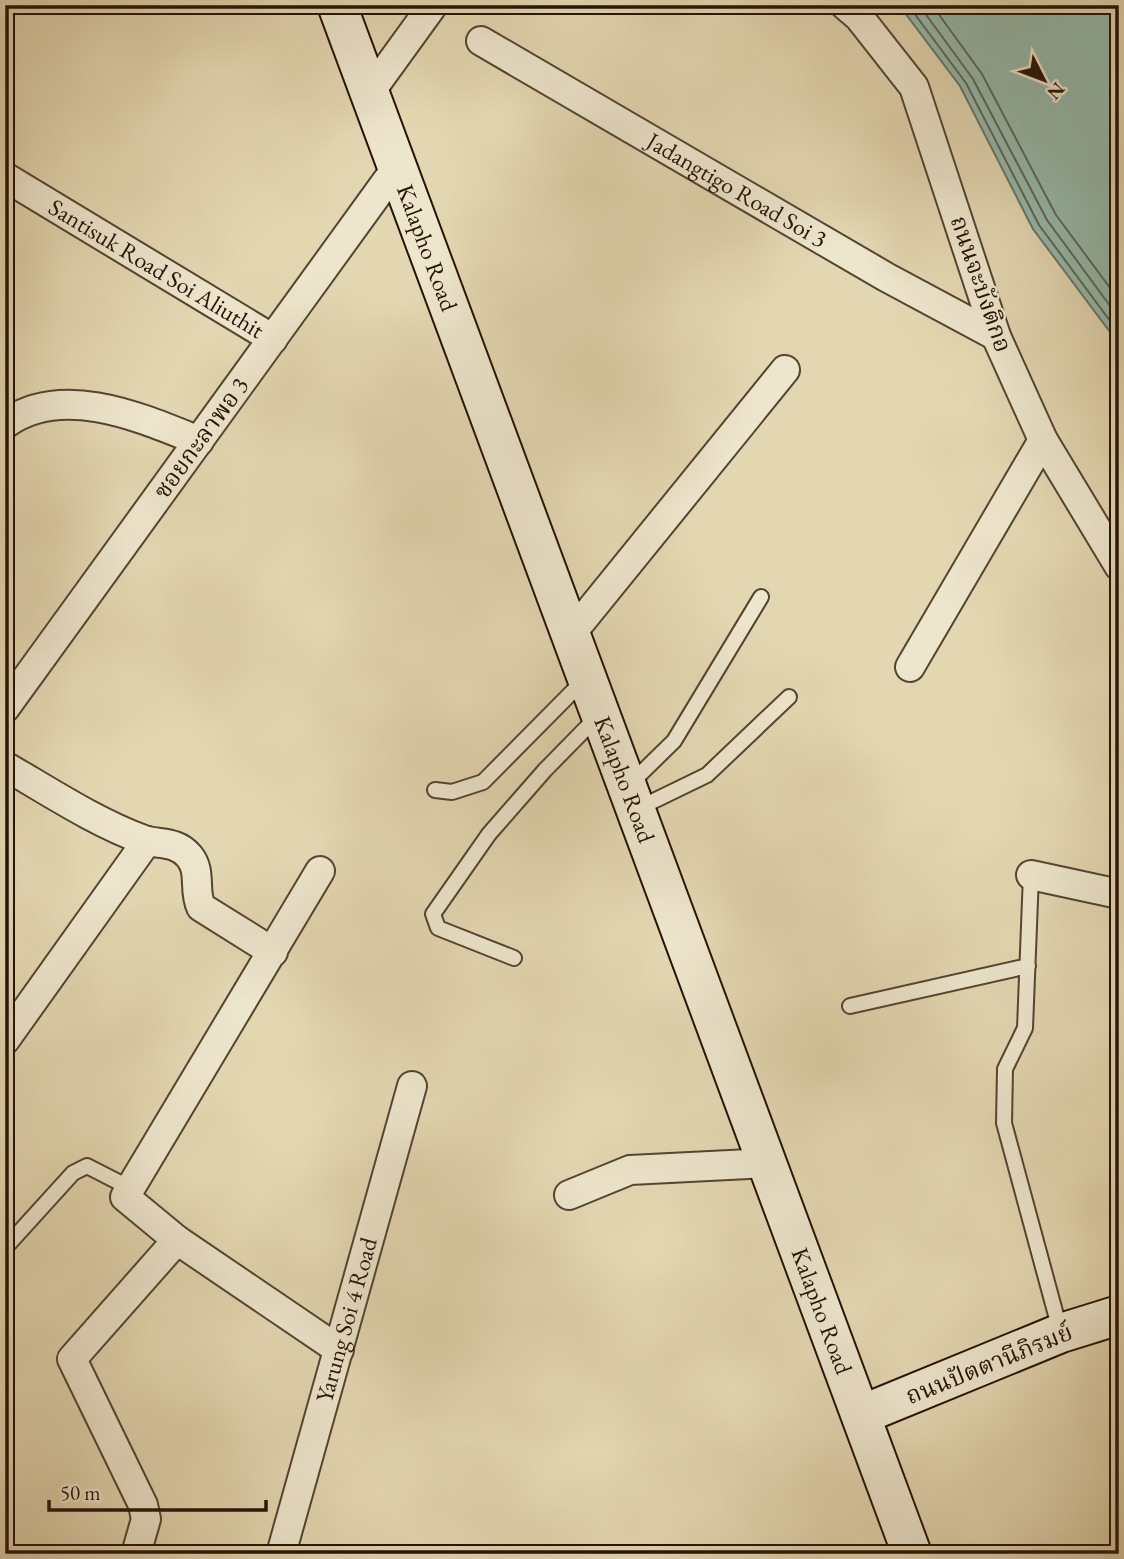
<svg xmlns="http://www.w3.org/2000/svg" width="1124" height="1559" font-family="'EB Garamond','Noto Serif Thai',serif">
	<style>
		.water { fill: #95baac; stroke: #68776a; stroke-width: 2 }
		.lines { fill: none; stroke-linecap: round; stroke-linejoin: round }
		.shore { stroke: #5d665a; stroke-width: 2 }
		.lane-casing { stroke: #544432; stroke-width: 18 }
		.street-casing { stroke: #544432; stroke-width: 32 }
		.secondary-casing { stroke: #251307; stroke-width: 42 }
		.lane { stroke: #ede5cc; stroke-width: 14 }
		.street { stroke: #ede5cc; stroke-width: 28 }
		.secondary { stroke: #ede5cc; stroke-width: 38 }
		.labels { text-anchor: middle; stroke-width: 5; stroke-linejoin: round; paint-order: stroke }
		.street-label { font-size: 24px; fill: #251307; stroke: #ede5cc }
	</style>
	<rect width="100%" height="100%" fill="#e3d7b1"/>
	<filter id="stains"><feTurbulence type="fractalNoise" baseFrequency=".00286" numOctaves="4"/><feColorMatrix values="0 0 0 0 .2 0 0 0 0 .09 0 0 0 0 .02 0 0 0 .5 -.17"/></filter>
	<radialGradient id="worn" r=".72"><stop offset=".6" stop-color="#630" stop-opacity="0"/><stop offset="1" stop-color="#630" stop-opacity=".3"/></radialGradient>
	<!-- water -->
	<path class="water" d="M899 5H1119V344L1033 229 960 86Z"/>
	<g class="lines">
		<!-- shore -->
		<path class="shore" d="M908 5 966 83 1039 225 1119 333
			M919 5 973 79 1047 220 1119 318
			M932 5 982 74 1056 215 1119 300"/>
		<!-- lane casing -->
		<g class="lane-casing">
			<path id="lane" d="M628 786 674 741 761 597
				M435 790 452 792 483 782 583 681
				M637 809 707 775 789 697
				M1031 875 1025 1028 1005 1069 1004 1123 1060 1330
				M514 958 438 928 433 914 489 834 545 770 597 717
				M850 1006 1028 966
				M5 1248 73 1173 87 1166 130 1188"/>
		</g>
		<!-- street casing -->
		<g class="street-casing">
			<g id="street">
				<path d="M845 5 859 17 914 87 996 336 1043 440 1119 566"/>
				<path id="s1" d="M481 41 886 277 996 336"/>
				<path d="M370 92 433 5"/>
				<path id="s2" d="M5 177 273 339"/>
				<path d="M5 424C62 382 142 418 199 441"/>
				<path d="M571 634 785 370"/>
				<path d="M910 667 1043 440"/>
				<path d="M5 708 397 167"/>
				<path d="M5 766C50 792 95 822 144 840 161 845 176 841 189 856 202 871 193 890 201 907L273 952"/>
				<path d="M320 871 125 1197 177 1240 339 1350"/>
				<path d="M1031 875 1119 894"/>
				<path d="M5 1040 147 841"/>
				<path d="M569 1195 630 1170 767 1163"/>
				<path d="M136 1554 146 1519 143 1505 72 1359 177 1240"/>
				<path id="s3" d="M281 1554 412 1086"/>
			</g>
		</g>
		<!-- secondary casing -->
		<g class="secondary-casing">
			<g id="secondary">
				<path id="s4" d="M337 5 912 1554"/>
				<path d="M861 1415 1061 1333 1119 1315"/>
			</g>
		</g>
		<!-- lane -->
		<use href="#lane" class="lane"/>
		<!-- street -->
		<use href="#street" class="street"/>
		<!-- secondary -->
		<use href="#secondary" class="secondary"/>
	</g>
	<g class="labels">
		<!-- street labels -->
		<g class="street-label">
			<text dy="8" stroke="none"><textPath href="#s1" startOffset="296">Jadangtigo Road Soi 3</textPath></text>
			<text dy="8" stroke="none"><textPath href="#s4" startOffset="259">Kalapho Road</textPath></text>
			<text dy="8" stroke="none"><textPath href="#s2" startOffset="177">Santisuk Road Soi Aliuthit</textPath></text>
			<text transform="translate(981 284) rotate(71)" y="8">ถนนจะบังติกอ</text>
			<text transform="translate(201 438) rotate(-54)" y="8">ซอยกะลาพอ 3</text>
			<text dy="8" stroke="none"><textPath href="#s4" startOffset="826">Kalapho Road</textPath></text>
			<text dy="8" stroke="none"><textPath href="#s4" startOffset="1393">Kalapho Road</textPath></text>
			<text dy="8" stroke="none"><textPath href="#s3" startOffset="243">Yarung Soi 4 Road</textPath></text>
			<text transform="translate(989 1364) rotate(-22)" y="8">ถนนปัตตานีภิรมย์</text>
		</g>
	</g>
	<!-- margin -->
	<rect width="1124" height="1559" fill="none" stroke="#e3d7b1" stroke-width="28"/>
	<rect x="7" y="7" width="1110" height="1545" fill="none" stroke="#251307" stroke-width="3.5"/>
	<rect x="14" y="14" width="1096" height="1531" fill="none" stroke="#251307" stroke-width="2"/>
	<!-- north arrow -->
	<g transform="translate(1044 80) rotate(132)" stroke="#ede5cc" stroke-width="5" paint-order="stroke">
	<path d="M0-5L12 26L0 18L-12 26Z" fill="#251307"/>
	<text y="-10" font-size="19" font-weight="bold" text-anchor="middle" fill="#251307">N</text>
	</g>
	<!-- scale -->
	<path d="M49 1500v10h217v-10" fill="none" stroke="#251307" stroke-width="3.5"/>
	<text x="60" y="1500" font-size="21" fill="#251307" stroke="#ede5cc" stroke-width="5" paint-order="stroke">50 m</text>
	<rect width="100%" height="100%" filter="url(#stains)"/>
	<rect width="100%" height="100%" fill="url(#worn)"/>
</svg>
